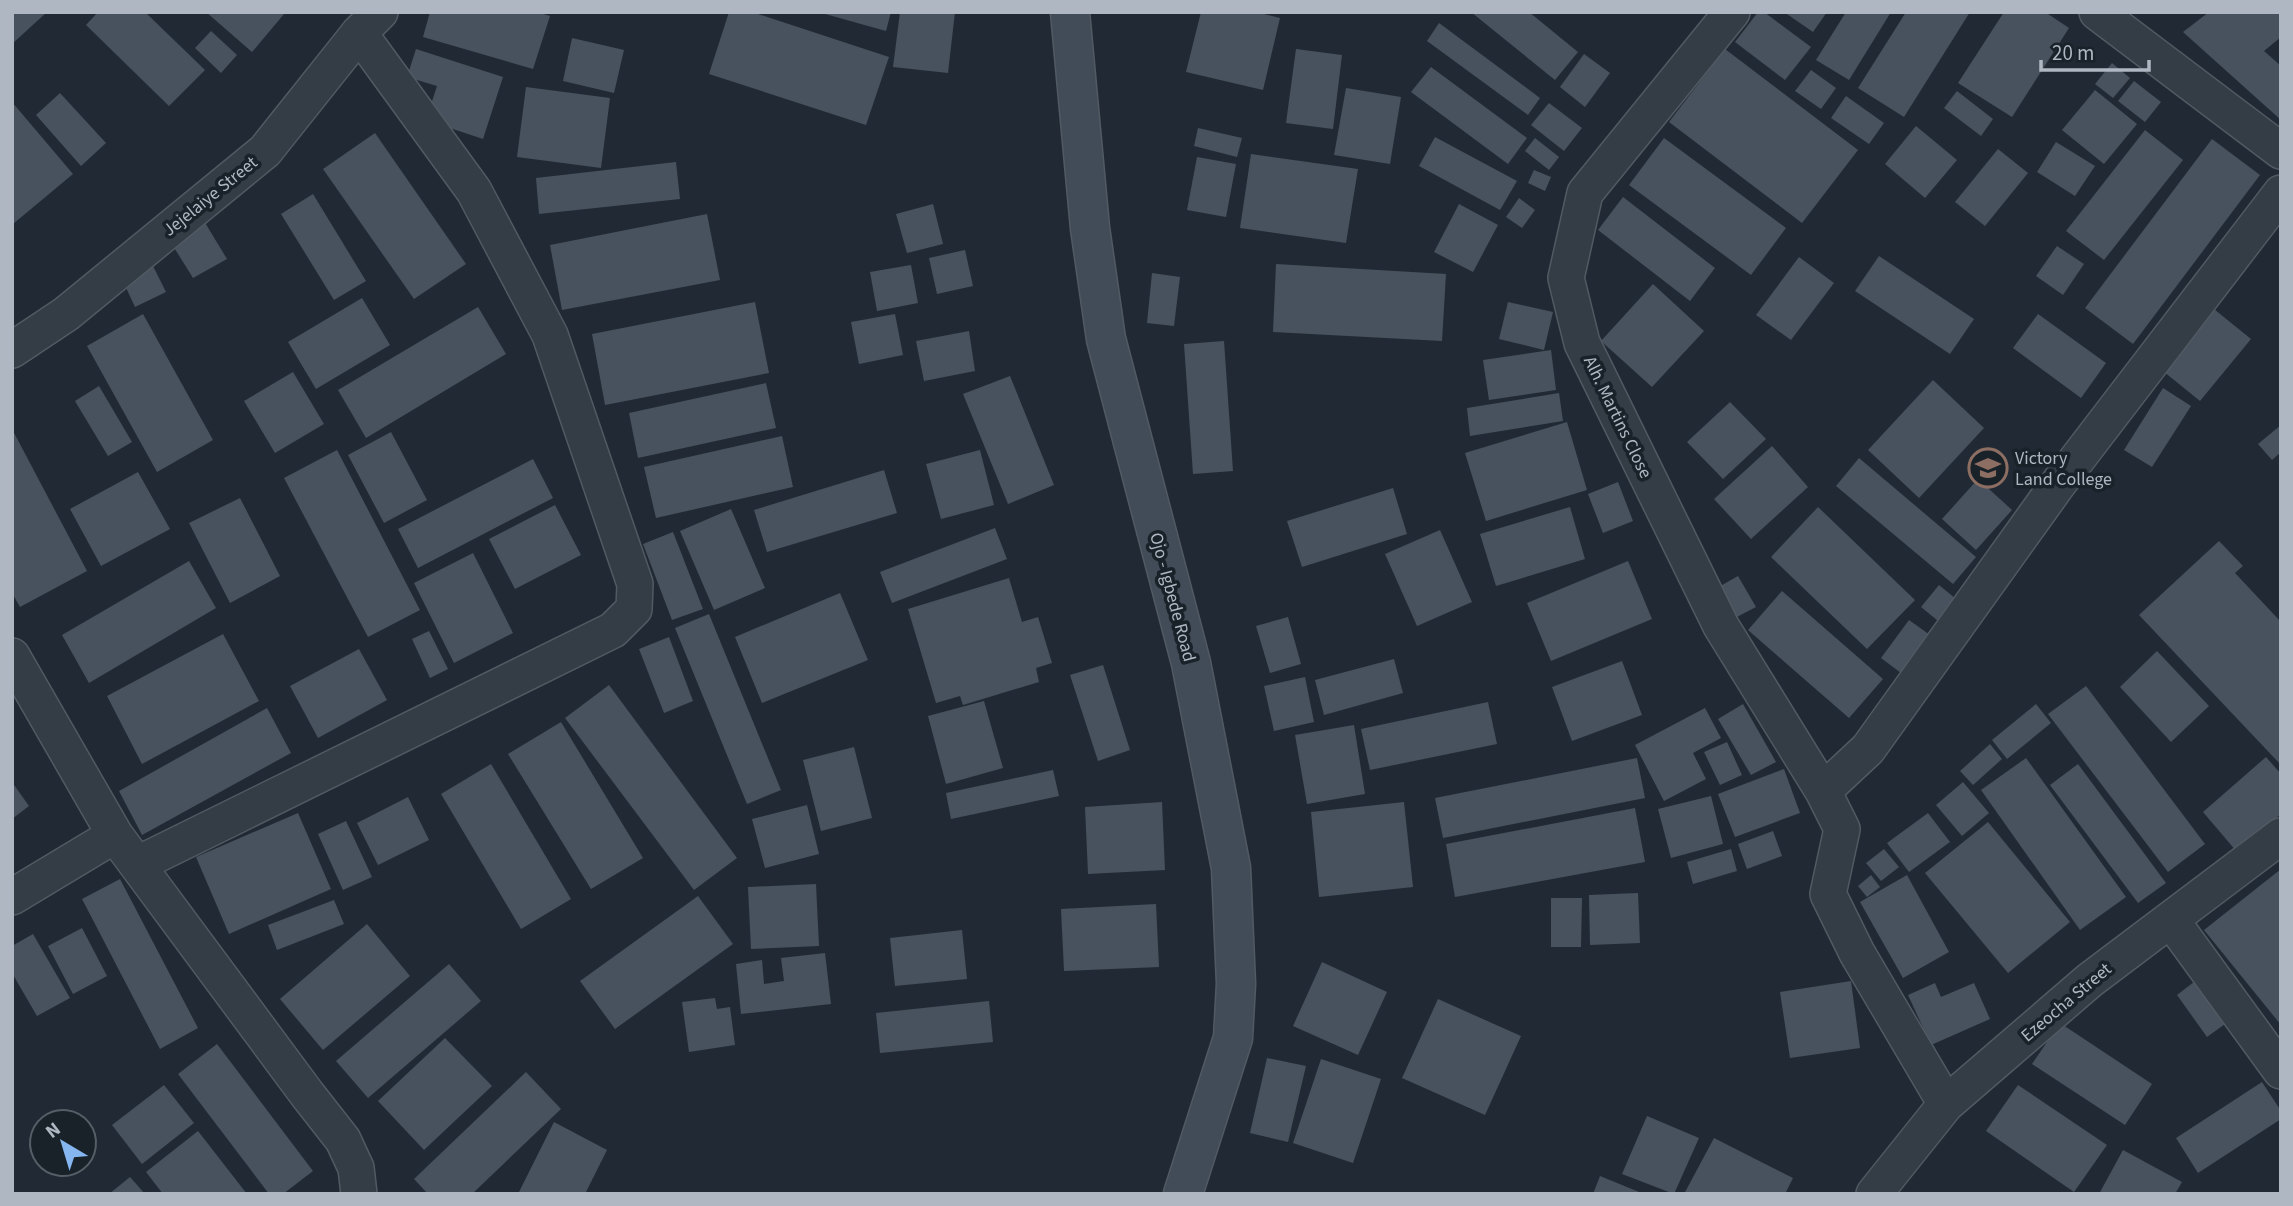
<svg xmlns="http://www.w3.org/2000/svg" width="2293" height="1206" font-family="'Source Sans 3',sans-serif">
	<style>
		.building { fill: #47525e }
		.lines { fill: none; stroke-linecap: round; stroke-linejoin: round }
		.street-casing { stroke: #515a63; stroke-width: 38 }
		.secondary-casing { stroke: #515a63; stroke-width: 41 }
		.street { stroke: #343c45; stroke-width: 35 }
		.secondary { stroke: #424c58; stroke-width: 38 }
		.labels { text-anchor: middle; stroke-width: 7; stroke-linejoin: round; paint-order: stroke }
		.street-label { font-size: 18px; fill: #aeb7c2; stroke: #192129 }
		.poi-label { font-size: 18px; fill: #aeb7c2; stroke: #192129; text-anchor: start }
	</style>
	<rect width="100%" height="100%" fill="#212a34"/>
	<!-- building -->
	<path class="building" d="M12 12H47L12 44Z
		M98 12H145L205 70 169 106 86 25Z
		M206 12H282L284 14 252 52Z
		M430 12H537L550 16 533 69 423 37Z
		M729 12H752L889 57 866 125 709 74Z
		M818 12H891L886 31Z
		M900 12H955L948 73 893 67Z
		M1201 12H1256L1280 18 1263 90 1186 72Z
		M1471 12H1529L1578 52 1555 80Z
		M1758 12H1764L1811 47 1785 80 1735 42Z
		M1784 12H1827L1813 32Z
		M1846 12H1891L1849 80 1816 60Z
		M1906 12H1970L1904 117 1858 88Z
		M2004 12H2045L2069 28 2012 117 1958 83Z
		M2209 12H2281V37L2264 51 2281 66V120L2183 32Z
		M1439 23 1540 98 1528 115 1427 41Z
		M211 31 237 55 221 73 195 48Z
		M572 38 624 50 614 93 563 81Z
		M416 49 503 77 483 139 426 120 437 86 407 77Z
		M1296 49 1342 55 1333 129 1286 123Z
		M1725 49 1858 150 1802 223 1669 122Z
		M1584 54 1610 73 1585 107 1560 87Z
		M2112 63 2130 78 2113 98 2095 84Z
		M1431 67 1527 138 1508 164 1411 92Z
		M1811 70 1836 88 1821 109 1795 91Z
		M2134 81 2161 102 2145 122 2118 101Z
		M526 87 610 98 601 168 517 157Z
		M1346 88 1401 97 1390 164 1334 155Z
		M2095 90 2137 124 2104 164 2062 130Z
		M1957 91 1993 119 1981 136 1944 108Z
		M60 93 106 143 81 166 36 115Z
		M1846 96 1884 123 1869 144 1831 118Z
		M12 102 73 174 13 224 12 222Z
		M1549 103 1582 128 1564 151 1531 125Z
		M1916 126 1957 160 1925 198 1885 164Z
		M1198 128 1242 138 1237 157 1194 146Z
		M2145 130 2183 160 2104 260 2066 231Z
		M375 133 466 264 414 299 323 169Z
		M1435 137 1517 181 1500 210 1419 166Z
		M1535 138 1559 157 1549 170 1525 151Z
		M1664 138 1786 228 1751 275 1629 185Z
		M2212 139 2260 175 2133 344 2085 308Z
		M2056 142 2095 166 2075 196 2037 172Z
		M1998 149 2028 173 1985 226 1955 202Z
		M1251 154 1358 169 1346 243 1240 228Z
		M1197 157 1236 164 1226 217 1187 210Z
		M676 162 680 199 539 214 536 178Z
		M1534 170 1551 177 1545 191 1528 183Z
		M313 194 366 281 334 300 281 214Z
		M1623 197 1715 268 1690 301 1598 230Z
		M1519 198 1535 210 1522 228 1506 217Z
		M933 204 943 244 907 253 896 214Z
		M1459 204 1498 225 1473 272 1434 252Z
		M707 214 720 280 562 310 550 245Z
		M204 221 227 259 193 278 170 241Z
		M2057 246 2084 264 2063 295 2036 276Z
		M965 250 973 286 937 294 929 258Z
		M1879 256 1974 319 1950 354 1855 291Z
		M1799 257 1834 283 1791 340 1756 315Z
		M152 264 166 292 135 307 122 279Z
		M1276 264 1446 274 1442 341 1273 332Z
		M911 265 918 303 877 311 870 272Z
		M1152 273 1180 277 1174 326 1147 323Z
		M1653 284 1704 331 1652 387 1601 341Z
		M362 298 390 345 316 389 288 342Z
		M755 302 769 373 605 405 592 334Z
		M1508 302 1553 312 1544 350 1499 339Z
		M2209 305 2251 339 2200 401 2158 367Z
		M478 307 506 354 366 438 338 390Z
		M143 314 213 440 157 472 87 346Z
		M895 314 903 355 859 364 851 322Z
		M2038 314 2106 363 2081 398 2013 348Z
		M969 331 975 371 924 381 916 341Z
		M1224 341 1233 471 1193 474 1184 344Z
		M1551 350 1556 390 1489 400 1483 360Z
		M293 372 324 424 275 453 244 401Z
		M1010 376 1054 485 1008 504 963 394Z
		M1933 380 1984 428 1919 498 1868 450Z
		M766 383 776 428 638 458 629 413Z
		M99 386 132 442 108 456 75 401Z
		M2163 388 2191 406 2152 467 2124 450Z
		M1559 393 1563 421 1470 436 1467 408Z
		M1730 402 1766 439 1723 479 1687 442Z
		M1567 422 1587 490 1486 521 1465 453Z
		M2281 425V452L2272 460 2258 444Z
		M12 429 87 571 20 607 12 593Z
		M391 432 427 500 384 523 348 455Z
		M782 436 793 487 656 518 644 467Z
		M1772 446 1808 487 1751 539 1714 499Z
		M337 450 420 610 368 637 284 478Z
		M980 450 994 505 941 519 926 464Z
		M1859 458 1976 557 1953 584 1836 486Z
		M533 459 553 498 418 568 398 529Z
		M884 470 897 513 767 552 754 510Z
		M138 472 170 529 101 566 70 509Z
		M1978 479 2012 510 1976 550 1942 519Z
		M1618 482 1633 521 1603 533 1588 494Z
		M1393 488 1407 534 1302 567 1287 521Z
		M240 498 280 576 230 603 189 523Z
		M555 505 581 555 515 589 489 539Z
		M1570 507 1585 559 1496 586 1480 534Z
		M1818 507 1915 600 1867 649 1771 557Z
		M731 509 765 588 714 610 680 531Z
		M995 528 1007 559 892 603 880 572Z
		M1440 530 1472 602 1417 626 1385 554Z
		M673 532 703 609 672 620 643 544Z
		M2219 541 2243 566 2235 573 2281 622V765L2139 615Z
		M473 553 513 633 454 663 414 583Z
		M189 561 216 608 89 683 62 635Z
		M1628 561 1652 619 1551 661 1527 603Z
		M1738 576 1756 607 1733 619 1715 589Z
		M1009 578 1022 622 1038 617 1052 663 1036 668 1039 682 963 705 960 696 936 703 908 609Z
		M1939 585 1961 603 1943 625 1921 607Z
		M1782 591 1883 679 1849 718 1748 630Z
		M840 593 868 660 762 703 735 637Z
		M709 614 781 790 747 804 675 628Z
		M1288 617 1301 664 1270 673 1256 626Z
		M1909 620 1930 635 1901 673 1881 658Z
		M429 631 448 669 430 678 412 639Z
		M223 634 259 701 142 764 107 696Z
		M669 637 693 701 664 713 639 649Z
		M359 649 387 700 318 738 290 686Z
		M2157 651 2209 706 2171 742 2120 687Z
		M1394 659 1403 693 1324 715 1315 680Z
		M1622 661 1642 715 1572 741 1552 687Z
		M1103 665 1130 750 1098 761 1070 675Z
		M1305 677 1314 722 1274 731 1264 686Z
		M609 685 737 858 694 890 565 718Z
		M2086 686 2205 844 2168 872 2048 714Z
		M984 701 1003 768 946 784 928 716Z
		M1488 702 1497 744 1370 770 1361 729Z
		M1743 704 1776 762 1751 775 1718 719Z
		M2036 704 2051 723 2007 759 1992 740Z
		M267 708 291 753 142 835 119 791Z
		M1705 708 1721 738 1693 753 1706 779 1664 801 1635 745Z
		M561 722 643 858 591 889 508 754Z
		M1354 725 1365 794 1307 804 1295 735Z
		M1727 742 1742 775 1720 785 1704 752Z
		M1990 744 2002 759 1973 785 1960 771Z
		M854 747 872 818 821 831 803 760Z
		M2266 757 2281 774V814L2237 852 2203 812Z
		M1637 758 1645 798 1443 838 1435 798Z
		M2026 758 2126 897 2080 930 1981 790Z
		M491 764 571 899 521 929 441 794Z
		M2078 764 2166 883 2138 903 2050 785Z
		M1784 769 1800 813 1735 837 1718 794Z
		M1053 770 1059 796 951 819 946 793Z
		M12 782 29 806 12 819Z
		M1963 782 1989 813 1962 836 1936 805Z
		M1711 796 1723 844 1671 858 1658 809Z
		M408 797 429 840 378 865 357 823Z
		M1162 802 1165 870 1088 874 1085 807Z
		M1404 802 1413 887 1319 897 1311 812Z
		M807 805 819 854 765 868 752 819Z
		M1635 808 1645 862 1455 897 1446 844Z
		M298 813 331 889 229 934 196 857Z
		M1928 813 1950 842 1909 872 1887 843Z
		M346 821 372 877 343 890 318 834Z
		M1988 822 2070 922 2008 973 1925 873Z
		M1773 831 1782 856 1747 869 1738 844Z
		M1731 849 1737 871 1693 884 1687 862Z
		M1884 849 1899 867 1881 881 1866 863Z
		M2281 869V1025L2204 930Z
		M1871 875 1880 887 1867 897 1858 886Z
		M1907 875 1949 952 1903 978 1860 902Z
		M120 879 198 1028 160 1049 82 899Z
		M816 884 819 946 751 949 748 887Z
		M1638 893 1640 943 1590 945 1589 895Z
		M698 896 733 944 615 1029 580 981Z
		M1551 898H1582L1581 947H1551Z
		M334 900 344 924 277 950 268 925Z
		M1156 904 1159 967 1064 971 1061 909Z
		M367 924 410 976 323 1050 280 999Z
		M82 928 107 976 73 994 48 946Z
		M962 930 967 979 895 986 890 938Z
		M33 934 70 998 37 1016 12 973V946Z
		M825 953 831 1004 741 1014 736 964 762 960 764 984 784 981 781 958Z
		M1322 962 1387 992 1358 1055 1293 1026Z
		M449 964 481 1001 368 1098 336 1061Z
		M1851 981 1860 1048 1790 1058 1780 992Z
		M2194 982 2225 1024 2207 1037 2177 995Z
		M1935 983 1941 997 1974 983 1990 1019 1931 1045 1908 995Z
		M715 998 717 1009 730 1007 735 1045 689 1052 682 1002Z
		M1438 999 1521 1036 1485 1115 1402 1078Z
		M989 1001 993 1042 880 1053 876 1013Z
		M2060 1023 2152 1084 2125 1125 2032 1064Z
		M445 1038 492 1086 424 1150 378 1101Z
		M217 1044 313 1171 283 1194H269L178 1074Z
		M1267 1058 1306 1066 1288 1142 1250 1133Z
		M1321 1059 1381 1079 1353 1163 1293 1143Z
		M526 1072 561 1109 472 1194H428L414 1179Z
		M2262 1082 2281 1111V1119L2198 1173 2176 1138Z
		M164 1085 194 1123 142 1164 112 1125Z
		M2018 1085 2107 1145 2074 1192 1986 1131Z
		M1647 1116 1699 1138 1674 1194 1622 1174Z
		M554 1122 607 1150 585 1194H518Z
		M198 1131 247 1194H163L146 1172Z
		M1714 1138 1793 1178 1785 1194H1684Z
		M2123 1150 2182 1182 2175 1194H2099Z
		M1600 1176 1644 1194H1593Z
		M130 1177 145 1194H109Z"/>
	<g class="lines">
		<!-- street casing -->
		<g class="street-casing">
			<path id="street" d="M1732 12 1585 193 1566 278 1582 343 1721 626 1823 791 1842 829 1828 894 1857 953 1946 1104
				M2097 12 2281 151
				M12 350 66 314 265 151 359 33 380 12
				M12 656 115 835 307 1094 343 1140 356 1168 359 1194
				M1823 791 1868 749 2058 484 2281 193
				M138 864 613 630 634 609 635 584 550 335 474 191 359 33
				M12 897 115 835
				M2171 920 2281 1071
				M1874 1194 1946 1104 2090 980 2281 836"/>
		</g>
		<!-- secondary casing -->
		<g class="secondary-casing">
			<path id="secondary" d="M1070 12 1090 228 1106 339 1191 663 1231 868 1236 984 1233 1038 1183 1194"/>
		</g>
		<!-- street -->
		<use href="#street" class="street"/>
		<!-- secondary -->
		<use href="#secondary" class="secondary"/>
	</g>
	<!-- icons -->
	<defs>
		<g id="school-ring" transform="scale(2.0125)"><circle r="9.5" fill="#192129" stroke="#8d6e63" stroke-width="1.5"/><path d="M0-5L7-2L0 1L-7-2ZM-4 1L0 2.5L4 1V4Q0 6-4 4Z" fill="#8d6e63"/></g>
	</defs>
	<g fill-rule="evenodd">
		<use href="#school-ring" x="1988" y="468"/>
	</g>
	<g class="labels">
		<!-- street labels -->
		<g class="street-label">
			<text transform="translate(210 196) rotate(-39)" y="6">Jejelaiye Street</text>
			<text transform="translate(1618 417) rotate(64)" y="6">Alh. Martins Close</text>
			<text transform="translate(1173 597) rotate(75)" y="6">Ojo - Igbede Road</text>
			<text transform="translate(2066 1002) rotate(-40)" y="6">Ezeocha Street</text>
		</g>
		<!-- poi labels -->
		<g class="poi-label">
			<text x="2015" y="464">Victory<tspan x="2015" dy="21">Land College</tspan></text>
		</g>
	</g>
	<!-- border -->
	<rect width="2293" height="1206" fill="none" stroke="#aeb7c2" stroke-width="28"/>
	<!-- north arrow -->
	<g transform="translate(63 1143) rotate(322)"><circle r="33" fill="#192129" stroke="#555d66" stroke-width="2"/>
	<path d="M0-5L12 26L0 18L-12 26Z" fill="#86b6ef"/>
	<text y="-10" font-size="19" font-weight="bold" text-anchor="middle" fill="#aeb7c2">N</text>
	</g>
	<!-- scale -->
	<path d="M2041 60v10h108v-10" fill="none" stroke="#aeb7c2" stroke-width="3.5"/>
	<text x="2052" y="60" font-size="21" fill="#aeb7c2" stroke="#192129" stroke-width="5" paint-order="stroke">20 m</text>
</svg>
